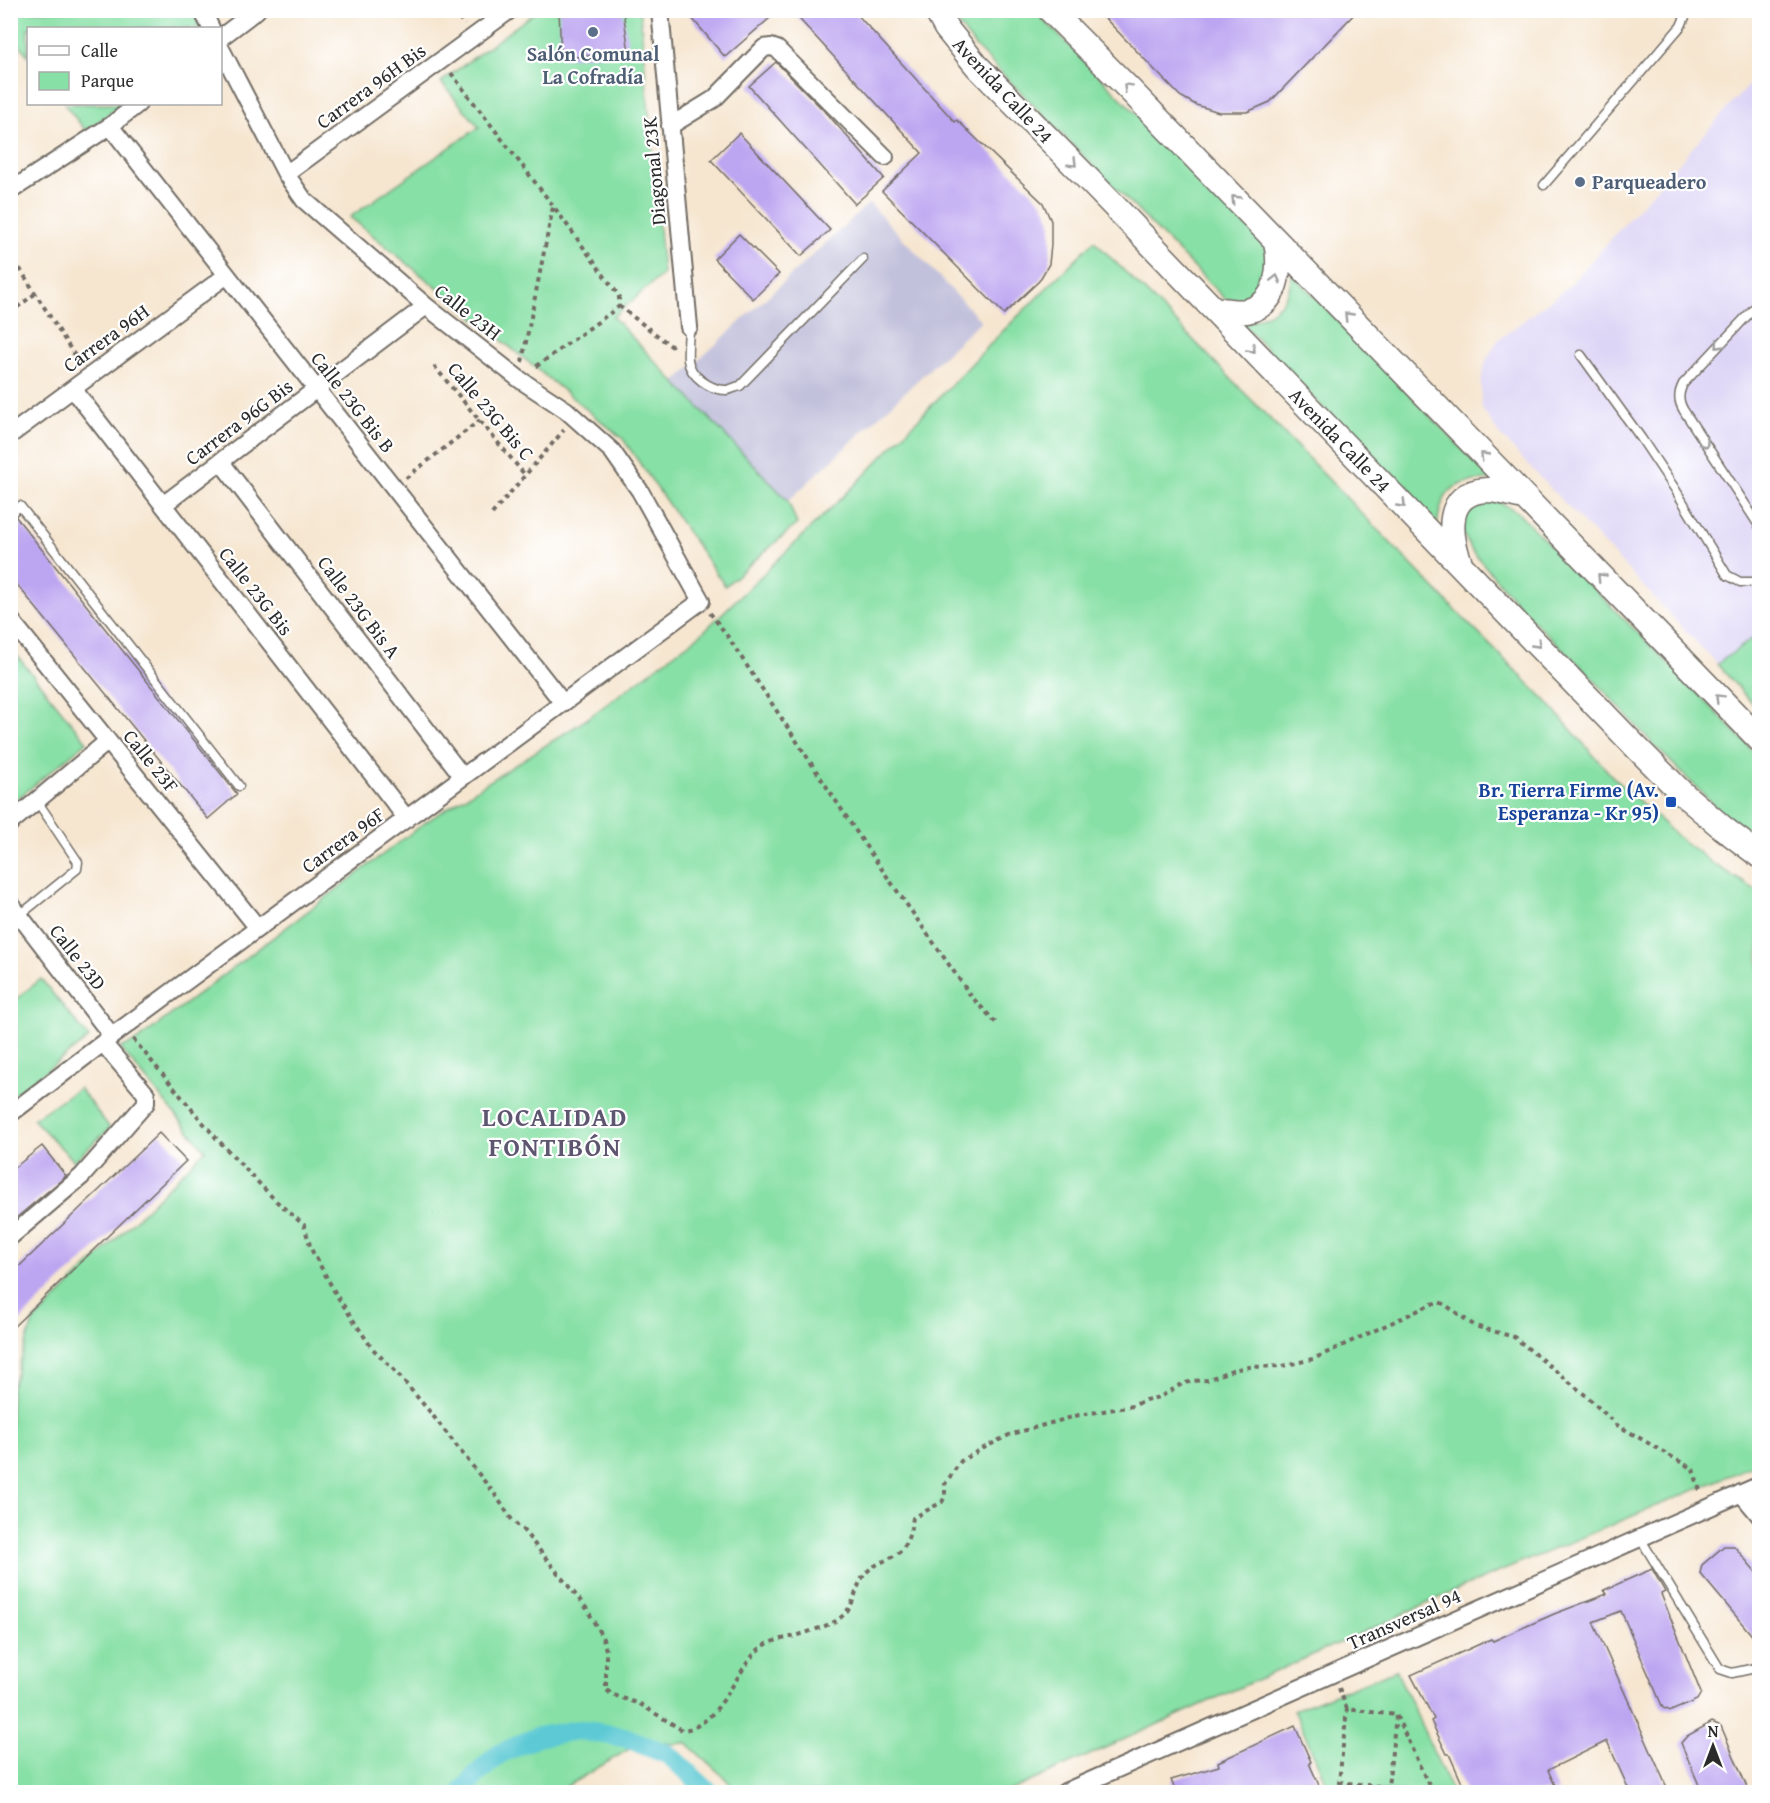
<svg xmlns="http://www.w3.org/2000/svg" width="1770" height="1803" font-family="'Gentium Book Plus',serif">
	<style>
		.built { fill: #ddd5f6 }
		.industrial { fill: #c2c1dc }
		.green { fill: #87e0a5; stroke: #598668; stroke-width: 1.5 }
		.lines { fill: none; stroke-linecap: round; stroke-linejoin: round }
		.canal { stroke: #5cc9d4; stroke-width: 20 }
		.building { fill: #bca5f1 }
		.lane-casing { stroke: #726c65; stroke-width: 11 }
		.street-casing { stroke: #726c65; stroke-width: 20 }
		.secondary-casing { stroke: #726c65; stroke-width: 27 }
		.path { stroke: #726c65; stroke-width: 4; stroke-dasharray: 4.5 4.5; stroke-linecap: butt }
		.lane { stroke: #fff; stroke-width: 8 }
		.street { stroke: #fff; stroke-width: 16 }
		.secondary { stroke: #fff; stroke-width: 24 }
		.oneway { stroke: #a0a0a0 }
		.service-dot { fill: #5c6f8a; stroke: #fff; stroke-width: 2 }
		.transit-dot { fill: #1a4fb4; stroke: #fff; stroke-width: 2 }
		.labels { text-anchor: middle; stroke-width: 4.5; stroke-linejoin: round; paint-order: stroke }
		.service-label { font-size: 20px; font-weight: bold; fill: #4e5e75; stroke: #fff }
		.street-label { font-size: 20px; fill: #2b2b2b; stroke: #fff }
		.transit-label { font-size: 20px; font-weight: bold; fill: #164399; stroke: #fff; text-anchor: end }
		.district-label { font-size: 26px; font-weight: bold; letter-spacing: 1.5px; fill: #5e5670; stroke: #fff }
	</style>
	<rect width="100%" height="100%" fill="#fff"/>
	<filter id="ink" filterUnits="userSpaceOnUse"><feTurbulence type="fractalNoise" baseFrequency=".0167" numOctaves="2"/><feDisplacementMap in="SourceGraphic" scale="12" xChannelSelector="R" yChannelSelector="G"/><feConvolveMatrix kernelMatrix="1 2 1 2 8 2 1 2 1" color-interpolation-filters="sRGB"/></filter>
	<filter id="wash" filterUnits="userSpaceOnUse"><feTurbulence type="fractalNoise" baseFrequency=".008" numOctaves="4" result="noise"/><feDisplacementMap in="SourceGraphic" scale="24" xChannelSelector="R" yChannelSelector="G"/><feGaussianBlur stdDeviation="1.35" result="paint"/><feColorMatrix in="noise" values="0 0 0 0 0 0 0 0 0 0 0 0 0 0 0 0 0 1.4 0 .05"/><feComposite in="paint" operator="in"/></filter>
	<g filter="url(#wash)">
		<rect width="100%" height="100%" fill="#f6e6d0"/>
		<!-- built -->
		<path class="built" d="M1759 73V634L1717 664 1499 434 1482 409 1481 382 1486 360 1498 340 1569 286Z"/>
		<!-- industrial -->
		<path class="industrial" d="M869 203 981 321 788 501 675 382Z"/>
		<!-- green -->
		<path class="green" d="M20 11H192L202 28H28V56L11 33V18Z
			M537 11H640L663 274 613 317 788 501 797 524 725 586 623 439 350 217 479 127 441 82Z
			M948 11H1035L1261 240 1268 254V278L1253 298 1241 300 1225 299 975 46Z
			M64 104H122L86 131Z
			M1094 241 1173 319 1467 622 1547 702 1611 775 1678 837 1715 865 1759 892V1463L1466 1586 1007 1792H737L724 1777 686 1743 672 1744 646 1739 562 1789 564 1792H11V1390L33 1322 205 1150 120 1048 135 1042 427 821 584 721 701 634 856 484 1001 333Z
			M1292 273 1492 480C1456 480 1441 488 1437 527L1243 324C1272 315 1289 305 1292 273Z
			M1486 500 1500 502 1516 511 1684 679 1747 744 1759 760V843L1715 806 1655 746 1584 669 1526 614 1472 551 1463 533 1462 518 1473 506Z
			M1759 634V711L1717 664Z
			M10 647 87 742 11 804H10Z
			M41 979 89 1038 11 1097V1003Z
			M79 1088 110 1128 74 1161 33 1119Z
			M1396 1670 1452 1792H1330L1294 1710Z"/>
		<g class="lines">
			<!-- canal -->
			<path class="canal" d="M462 1792 476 1775 499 1754 537 1737 578 1730 624 1737 669 1755 709 1792"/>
		</g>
		<g id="blocks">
			<!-- building -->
			<path class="building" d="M559 10H623L629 53 561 58Z
				M685 10H779L725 57Z
				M791 10H853L955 122 957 120 1043 203 1051 221V245L1049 264 1039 281 1004 314 882 191 922 153Z
				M1097 10H1358L1270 102 1247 112H1219L1196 105 1180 96Z
				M776 62 829 116 884 178 855 204 749 86Z
				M739 133 830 230 801 256 711 160Z
				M739 234 779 274 753 299 714 259Z
				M16 517 237 794 208 819 10 576V520Z
				M159 1133 186 1161 10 1330V1275Z
				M42 1146 66 1176 10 1223V1171Z
				M1724 1546H1734L1760 1577V1645L1700 1573 1702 1565Z
				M1652 1569 1665 1592 1661 1594 1701 1693 1697 1700 1671 1711 1663 1708 1621 1611 1593 1622 1669 1792H1630L1607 1741 1548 1770 1558 1792H1466L1449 1754H1447L1431 1721 1434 1719 1411 1675 1491 1639 1493 1641 1554 1614 1607 1594 1604 1590Z
				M1712 1722 1721 1726 1749 1792H1702L1681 1743 1687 1736Z
				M1295 1726 1311 1762 1309 1763 1322 1792H1176L1171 1780 1219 1766 1218 1762Z"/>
		</g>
	</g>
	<g filter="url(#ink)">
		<use href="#blocks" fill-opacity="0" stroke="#726c65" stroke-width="1.5"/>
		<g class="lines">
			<!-- lane casing -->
			<g class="lane-casing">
				<path id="lane" d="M1544 185 1681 26 1688 10
					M1760 302 1683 384C1678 394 1678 401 1684 411L1760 527
					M689 327C689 338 687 349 688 360 690 376 710 390 726 390 730 390 735 387 740 386L863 259
					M1581 355 1641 438 1675 489 1727 575 1740 582H1760
					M10 514 20 506 239 786
					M20 915 77 869 78 862 37 801
					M1640 1538 1720 1669 1732 1673 1760 1667"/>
			</g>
			<!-- street casing -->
			<g class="street-casing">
				<path id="street" d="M202 10 211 28
					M660 10 689 327
					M220 38 257 10
					M110 126 563 703
					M670 126 714 99 764 48 771 47 777 49 885 157
					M286 174 510 10
					M10 191 110 126 138 104
					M73 389 407 819
					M10 435 227 275
					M221 462 463 777
					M163 505 426 306
					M10 619 258 928
					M10 823 108 741
					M10 903 112 1036
					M10 1114 112 1036 701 601 640 491 612 451 566 410 519 379 426 306 304 200 286 174 220 47
					M10 1237 82 1176 146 1103V1094L103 1043
					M1741 1493 1760 1516
					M1065 1792 1760 1485"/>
			</g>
			<!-- secondary casing -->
			<g class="secondary-casing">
				<path id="secondary" d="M936 10 946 28 977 66 1089 180 1634 745 1683 794 1723 828 1760 856
					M1050 10 1130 90 1760 740
					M1214 309C1224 310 1236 313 1247 311 1279 304 1281 267 1276 241
					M1460 563C1449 534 1444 492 1487 490 1499 490 1513 495 1524 497"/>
			</g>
			<!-- path -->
			<path class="path" d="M454 10 464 25
				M451 73 554 207 619 296V306L613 311 534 368
				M10 253 80 364
				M619 306 675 349
				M10 313 36 293
				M522 362 553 207
				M434 366 525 475
				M406 478 480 420
				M492 514 564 430
				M710 613 726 634 867 848 971 996 998 1025
				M133 1039 216 1138 276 1201 304 1225 311 1249 337 1296 372 1348 395 1371 430 1412 496 1496 512 1520 523 1530 587 1609 603 1639 606 1650V1689L611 1694 640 1704 682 1730C717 1728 734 1676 755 1653 765 1642 777 1640 791 1637 800 1635 827 1626 834 1622 860 1607 851 1586 869 1570 879 1561 895 1559 903 1548 909 1539 911 1529 913 1518L942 1502 945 1497V1484L961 1461 980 1450 1009 1435 1079 1415 1133 1406 1145 1400 1160 1397 1182 1384 1192 1381 1207 1380 1232 1370 1249 1367 1283 1366 1313 1359 1432 1304 1438 1302 1444 1304 1475 1326 1514 1337 1584 1394 1617 1425 1693 1469 1699 1488 1702 1493
				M1339 1688 1347 1709
				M1339 1782 1388 1787 1396 1716
				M1344 1792 1339 1782 1347 1709 1396 1715 1432 1792"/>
			<!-- lane -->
			<use href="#lane" class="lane"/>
			<!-- street -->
			<use href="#street" class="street"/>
			<!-- secondary -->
			<use href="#secondary" class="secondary"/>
		</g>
		<!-- one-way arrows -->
		<defs><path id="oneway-chevron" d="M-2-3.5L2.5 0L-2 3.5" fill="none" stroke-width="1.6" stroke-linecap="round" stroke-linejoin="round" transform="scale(1.5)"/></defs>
		<g class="oneway">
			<use href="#oneway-chevron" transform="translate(1127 87) rotate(-135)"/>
			<use href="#oneway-chevron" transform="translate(1073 163) rotate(45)"/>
			<use href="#oneway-chevron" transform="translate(1235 199) rotate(-134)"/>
			<use href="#oneway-chevron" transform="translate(1276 279) rotate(-76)"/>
			<use href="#oneway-chevron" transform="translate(1348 316) rotate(-134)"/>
			<use href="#oneway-chevron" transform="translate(1719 345) rotate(133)"/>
			<use href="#oneway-chevron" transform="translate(1252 349) rotate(46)"/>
			<use href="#oneway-chevron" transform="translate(1705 444) rotate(57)"/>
			<use href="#oneway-chevron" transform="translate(1484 456) rotate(-134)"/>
			<use href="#oneway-chevron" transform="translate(1402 504) rotate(46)"/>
			<use href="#oneway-chevron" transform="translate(1601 577) rotate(-134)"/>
			<use href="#oneway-chevron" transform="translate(1537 644) rotate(46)"/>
			<use href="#oneway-chevron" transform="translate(1719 698) rotate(-135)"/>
		</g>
	</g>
	<!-- markers -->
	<g class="service-dot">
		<circle cx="593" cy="32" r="6"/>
		<circle cx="1580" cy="182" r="6"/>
	</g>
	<rect class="transit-dot" x="1665" y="796" width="12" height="12" rx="3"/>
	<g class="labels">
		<!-- service labels -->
		<g class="service-label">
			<text x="593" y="61">Salón Comunal<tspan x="593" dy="23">La Cofradía</tspan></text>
			<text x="1592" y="189" text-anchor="start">Parqueadero</text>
		</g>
		<!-- street labels -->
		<g class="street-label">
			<text transform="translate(371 86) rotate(-36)" y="7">Carrera 96H Bis</text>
			<text transform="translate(1003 90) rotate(47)" y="7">Avenida Calle 24</text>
			<text transform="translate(654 171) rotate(-95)" y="7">Diagonal 23K</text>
			<text transform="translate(468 312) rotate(38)" y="7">Calle 23H</text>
			<text transform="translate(106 338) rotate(-36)" y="7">Carrera 96H</text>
			<text transform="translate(353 402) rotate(52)" y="7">Calle 23G Bis B</text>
			<text transform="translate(491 411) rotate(50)" y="7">Calle 23G Bis C</text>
			<text transform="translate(239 422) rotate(-37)" y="7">Carrera 96G Bis</text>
			<text transform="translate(1340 440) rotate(46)" y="7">Avenida Calle 24</text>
			<text transform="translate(256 591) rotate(52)" y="7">Calle 23G Bis</text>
			<text transform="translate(359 607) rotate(53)" y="7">Calle 23G Bis A</text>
			<text transform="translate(151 761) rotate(51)" y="7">Calle 23F</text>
			<text transform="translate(343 840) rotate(-36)" y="7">Carrera 96F</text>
			<text transform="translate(78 957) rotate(52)" y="7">Calle 23D</text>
			<text transform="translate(1404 1619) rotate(-24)" y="7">Transversal 94</text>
		</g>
		<!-- transit labels -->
		<g class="transit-label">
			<text x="1659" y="797">Br. Tierra Firme (Av.<tspan x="1659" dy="23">Esperanza - Kr 95)</tspan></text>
		</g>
		<!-- district labels -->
		<g class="district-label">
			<text x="555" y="1126">LOCALIDAD<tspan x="555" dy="30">FONTIBÓN</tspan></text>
		</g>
	</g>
	<!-- margin -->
	<rect width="1770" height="1803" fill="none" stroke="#fff" stroke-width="36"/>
	<!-- legend -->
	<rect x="27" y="27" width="195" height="78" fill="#ffffff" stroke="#aaaaaa" stroke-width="1.5"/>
	<rect x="39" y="46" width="30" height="9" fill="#ffffff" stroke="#aaaaaa" stroke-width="1.5"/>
	<text x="81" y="57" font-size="18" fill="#2b2b2b">Calle</text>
	<rect x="39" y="72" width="30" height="18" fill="#87e0a5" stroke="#aaaaaa" stroke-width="1.5"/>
	<text x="81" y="87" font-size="18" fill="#2b2b2b">Parque</text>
	<!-- north arrow -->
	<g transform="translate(1713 1746)" stroke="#ffffff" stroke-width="4.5" paint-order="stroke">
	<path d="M0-4.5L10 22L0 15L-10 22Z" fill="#2b2b2b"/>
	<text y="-9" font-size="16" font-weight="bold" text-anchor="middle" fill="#2b2b2b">N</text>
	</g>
</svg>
